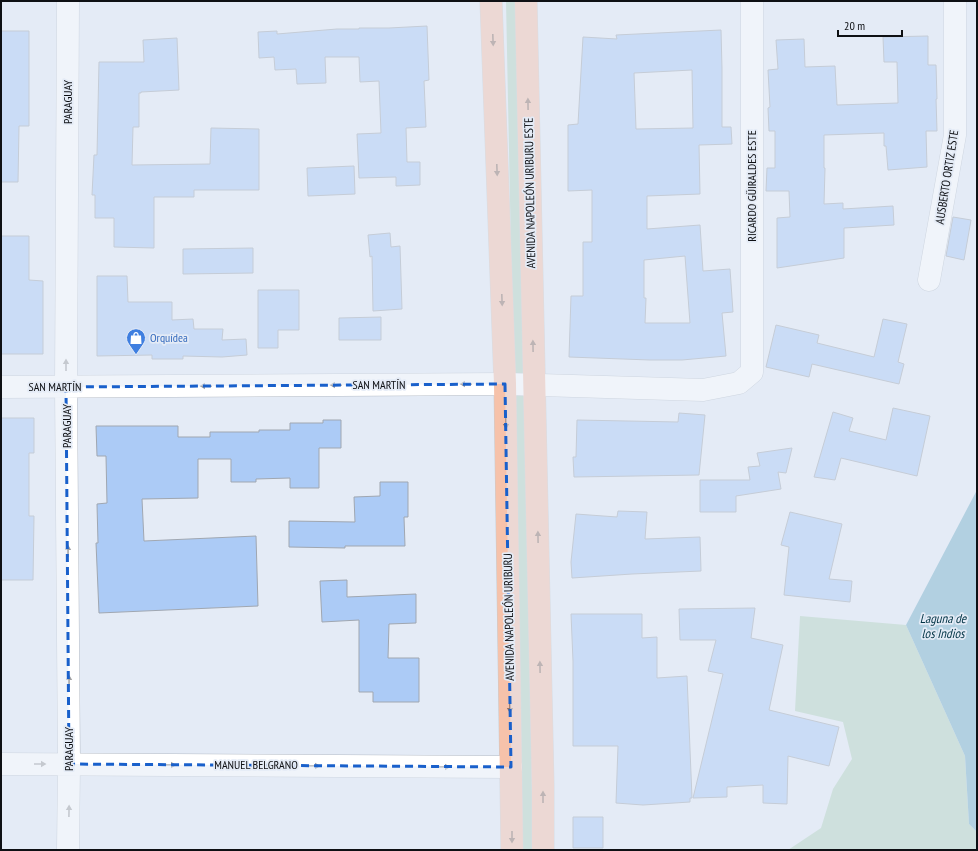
<svg xmlns="http://www.w3.org/2000/svg" width="978" height="851" font-family="'PT Sans Narrow',sans-serif">
	<style>
		.green { fill: #b4d3bf }
		.water { fill: #77afc8 }
		.building { fill: #accbf6; stroke: #a0a7b1; fill-rule: evenodd }
		.lines { fill: none; stroke-linecap: round; stroke-linejoin: round }
		.minor-casing { stroke: #b5bcc6; stroke-width: 23 }
		.major-casing { stroke: #cacacb; stroke-width: 23 }
		.minor { stroke: #fff; stroke-width: 22 }
		.major { stroke: #f6c2aa; stroke-width: 22 }
		.oneway { fill: #8e7266 }
		.oneway2 { fill: #9f9fa1 }
		.marked { fill: none; stroke: #1960cb; stroke-width: 3; stroke-dasharray: 8 5; stroke-linejoin: round }
		.labels { text-anchor: middle; stroke-width: 3.5; stroke-linejoin: round; paint-order: stroke }
		.street-label { font-size: 12px; fill: #0e1014; stroke: #e4ebf6 }
		.shop-label { font-size: 12px; fill: #366cbe; stroke: #e4ebf6; text-anchor: start }
		.water-label { font-size: 13px; font-style: italic; fill: #003345; stroke: #e4ebf6 }
	</style>
	<rect width="100%" height="100%" fill="#e4ebf6"/>
	<!-- green -->
	<path class="green" d="M506 1H518L533 850H523Z
		M800 616 906 625 965 756 969 824 977 832V850H788L821 828 833 789 852 759 843 722 795 711Z"/>
	<!-- water -->
	<path class="water" d="M977 490V832L969 824 965 756 906 625Z"/>
	<!-- building -->
	<path class="building" d="M427 26 429 80 424 81 426 127 406 128 407 162H420V185L396 186V177L359 178 357 134 381 133 379 81 360 82 359 57H325L326 83 297 84 296 69 275 70 274 57 259 58 258 32 277 31V34L337 29H359V28H389Z
		M721 30 722 69V127H731L732 144 699 145 700 194 647 196V229L700 225 703 271 730 269 733 312 722 313 726 356 682 360H650L569 357 571 296H583V242H592V190L568 191V125L578 124 583 37 617 39 616 35ZM692 70 693 128 636 129 634 73ZM685 256 690 323H645L646 298H644V260Z
		M1 31H29V126H19L18 182H1Z
		M928 36V65H936L937 99H936L937 131H926L927 167 888 170 886 146H884V133L824 135V168H825L824 204 843 203V209L893 206 894 225 844 228V258L777 268V218L790 217 789 191H766L767 168H775V131H769L768 108 770 107 768 70 778 69 776 40 804 39 805 67 835 66 837 105 898 103 897 62H884L883 37Z
		M177 38 179 90 141 92V93H139V127H133L132 165 210 164 211 128 259 129V190H194V197H154V248L114 247V218H95V195H92L94 155H97L99 62H144L143 40Z
		M354 166 355 194 308 196 307 168Z
		M953 217 971 220 964 260 946 256Z
		M390 233 391 247 400 246 402 309 373 311 372 256 370 257 368 235Z
		M1 236H29V280L43 281V354H1Z
		M253 248V273L183 274V249Z
		M97 276H127L128 302H172V320L193 319 194 329H223L222 340 246 339 247 355 222 357 183 356V359H152V355L97 356Z
		M258 290H299V330H278V348H258Z
		M381 317V340H339V318Z
		M883 319 907 324 898 362 904 364 899 384 812 364 809 377 766 367 776 325 819 335 817 343 874 357Z
		M893 408 930 416 917 476 841 458 835 480 814 477 833 412 853 418 849 431 886 440Z
		M679 413 705 415 699 475 574 477 573 457H576L577 420 678 422Z
		M1 418H34V453H29V516H34L33 580H1Z
		M323 420H341V448H319V488H290V478L256 479V482H231V459H198V498L142 499 144 541 256 536 258 606 99 613 96 543H98L97 504 107 503 106 456H97L96 426H178V437H210V432H259V430H290V423H323Z
		M792 448 786 473 778 472 781 489 736 496V512H700V480H750L748 467 760 466 757 453Z
		M380 482H408V517H404L405 546H345V548L289 547V521L355 522 354 497 380 496Z
		M618 511 647 512 645 539 700 537 701 571 632 574 572 578 571 562 576 514 617 517Z
		M790 512 842 524 829 579 852 581 850 602 784 595 789 547 781 545Z
		M347 580V597L416 594V623L389 624 388 658H419V702H373V692H359V620L322 622 320 581Z
		M755 608 751 638 783 645 769 710 839 727 829 766 788 756 787 804 763 803V785L727 787V797L693 798 723 674 708 671 716 640H680L679 609Z
		M571 614H642V638L657 637V678L687 676 692 798H690V802L643 805 616 803 618 746H573V661Z
		M573 817H603V848H573Z"/>
	<g class="lines">
		<!-- minor casing -->
		<g class="minor-casing">
			<path id="minor" d="M929 280 955 135V1
				M1 387 505 384 703 390 739 383 752 372V1
				M1 764 511 767
				M68 850 69 764 66 387 68 1"/>
		</g>
		<!-- major casing -->
		<g class="major-casing">
			<path id="major" d="M491 1 505 384 512 850
				M526 1 543 786V850"/>
		</g>
		<!-- minor -->
		<use href="#minor" class="minor"/>
		<!-- major -->
		<use href="#major" class="major"/>
	</g>
	<!-- one-way arrows -->
	<defs><path id="oneway-solid" d="M-6-.8H1V-3.2L6.5 0L1 3.2V.8H-6Z"/></defs>
	<g class="oneway">
		<use href="#oneway-solid" transform="translate(493 40) rotate(88)"/>
		<use href="#oneway-solid" transform="translate(528 104) rotate(-91)"/>
		<use href="#oneway-solid" transform="translate(497 170) rotate(88)"/>
		<use href="#oneway-solid" transform="translate(502 300) rotate(88)"/>
		<use href="#oneway-solid" transform="translate(533 346) rotate(-91)"/>
		<use href="#oneway-solid" transform="translate(506 423) rotate(89)"/>
		<use href="#oneway-solid" transform="translate(538 537) rotate(-91)"/>
		<use href="#oneway-solid" transform="translate(540 667) rotate(-91)"/>
		<use href="#oneway-solid" transform="translate(510 707) rotate(89)"/>
		<use href="#oneway-solid" transform="translate(543 797) rotate(-90)"/>
		<use href="#oneway-solid" transform="translate(512 837) rotate(90)"/>
	</g>
	<g class="oneway2">
		<use href="#oneway-solid" transform="translate(66 365) rotate(-90)"/>
		<use href="#oneway-solid" transform="translate(466 384) rotate(180)"/>
		<use href="#oneway-solid" transform="translate(336 385) rotate(180)"/>
		<use href="#oneway-solid" transform="translate(206 386) rotate(180)"/>
		<use href="#oneway-solid" transform="translate(68 551) rotate(-90)"/>
		<use href="#oneway-solid" transform="translate(69 681) rotate(-90)"/>
		<use href="#oneway-solid" transform="translate(40 764)"/>
		<use href="#oneway-solid" transform="translate(170 765)"/>
		<use href="#oneway-solid" transform="translate(314 766)"/>
		<use href="#oneway-solid" transform="translate(444 767)"/>
		<use href="#oneway-solid" transform="translate(69 811) rotate(-89)"/>
	</g>
	<!-- marked area -->
	<path d="M0 0H978V851H0ZM505 384 511 767 69 764 66 387Z" fill="#e4ebf6" fill-opacity=".55" fill-rule="evenodd"/>
	<path class="marked" d="M505 384 511 767 69 764 66 387Z"/>
	<!-- icons -->
	<defs>
		<g id="shop-pin" transform="scale(1)"><path d="M0 17L-7.5 6A9.5 9.5 0 1 1 7.5 6Z" fill="#3f7fe0" stroke="#e4ebf6"/><path d="M-5-2.5h2.3a2.7 3.5 0 0 1 5.4 0H5L5.5 6h-11ZM-1.5-2.5h3a1.5 2.3 0 0 0-3 0Z" fill="#fff"/></g>
	</defs>
	<g fill-rule="evenodd">
		<use href="#shop-pin" x="136" y="338"/>
	</g>
	<g class="labels">
		<!-- street labels -->
		<g class="street-label">
			<text transform="translate(68 102) rotate(-90)" y="4">PARAGUAY</text>
			<text transform="translate(947 177) rotate(-81)" y="4">AUSBERTO ORTIZ ESTE</text>
			<text transform="translate(752 186) rotate(-90)" y="4">RICARDO GÜIRALDES ESTE</text>
			<text transform="translate(530 193) rotate(-91)" y="4">AVENIDA NAPOLEÓN URIBURU ESTE</text>
			<text x="379" y="389">SAN MARTÍN</text>
			<text x="55" y="391">SAN MARTÍN</text>
			<text transform="translate(67 426) rotate(-90)" y="4">PARAGUAY</text>
			<text transform="translate(509 617) rotate(-91)" y="4">AVENIDA NAPOLEÓN URIBURU</text>
			<text transform="translate(69 749) rotate(-90)" y="4">PARAGUAY</text>
			<text x="256" y="769">MANUEL BELGRANO</text>
		</g>
		<!-- shop labels -->
		<g class="shop-label">
			<text x="150" y="342">Orquídea</text>
		</g>
		<!-- water labels -->
		<g class="water-label">
			<text x="943" y="623">Laguna de<tspan x="943" dy="15">los Indios</tspan></text>
		</g>
	</g>
	<!-- border -->
	<rect width="978" height="851" fill="none" stroke="#0e1014" stroke-width="4"/>
	<!-- scale -->
	<path d="M838 30v6h64v-6" fill="none" stroke="#0e1014" stroke-width="2"/>
	<text x="844" y="30" font-size="12" fill="#0e1014" stroke="#e4ebf6" stroke-width="3" paint-order="stroke">20 m</text>
</svg>
